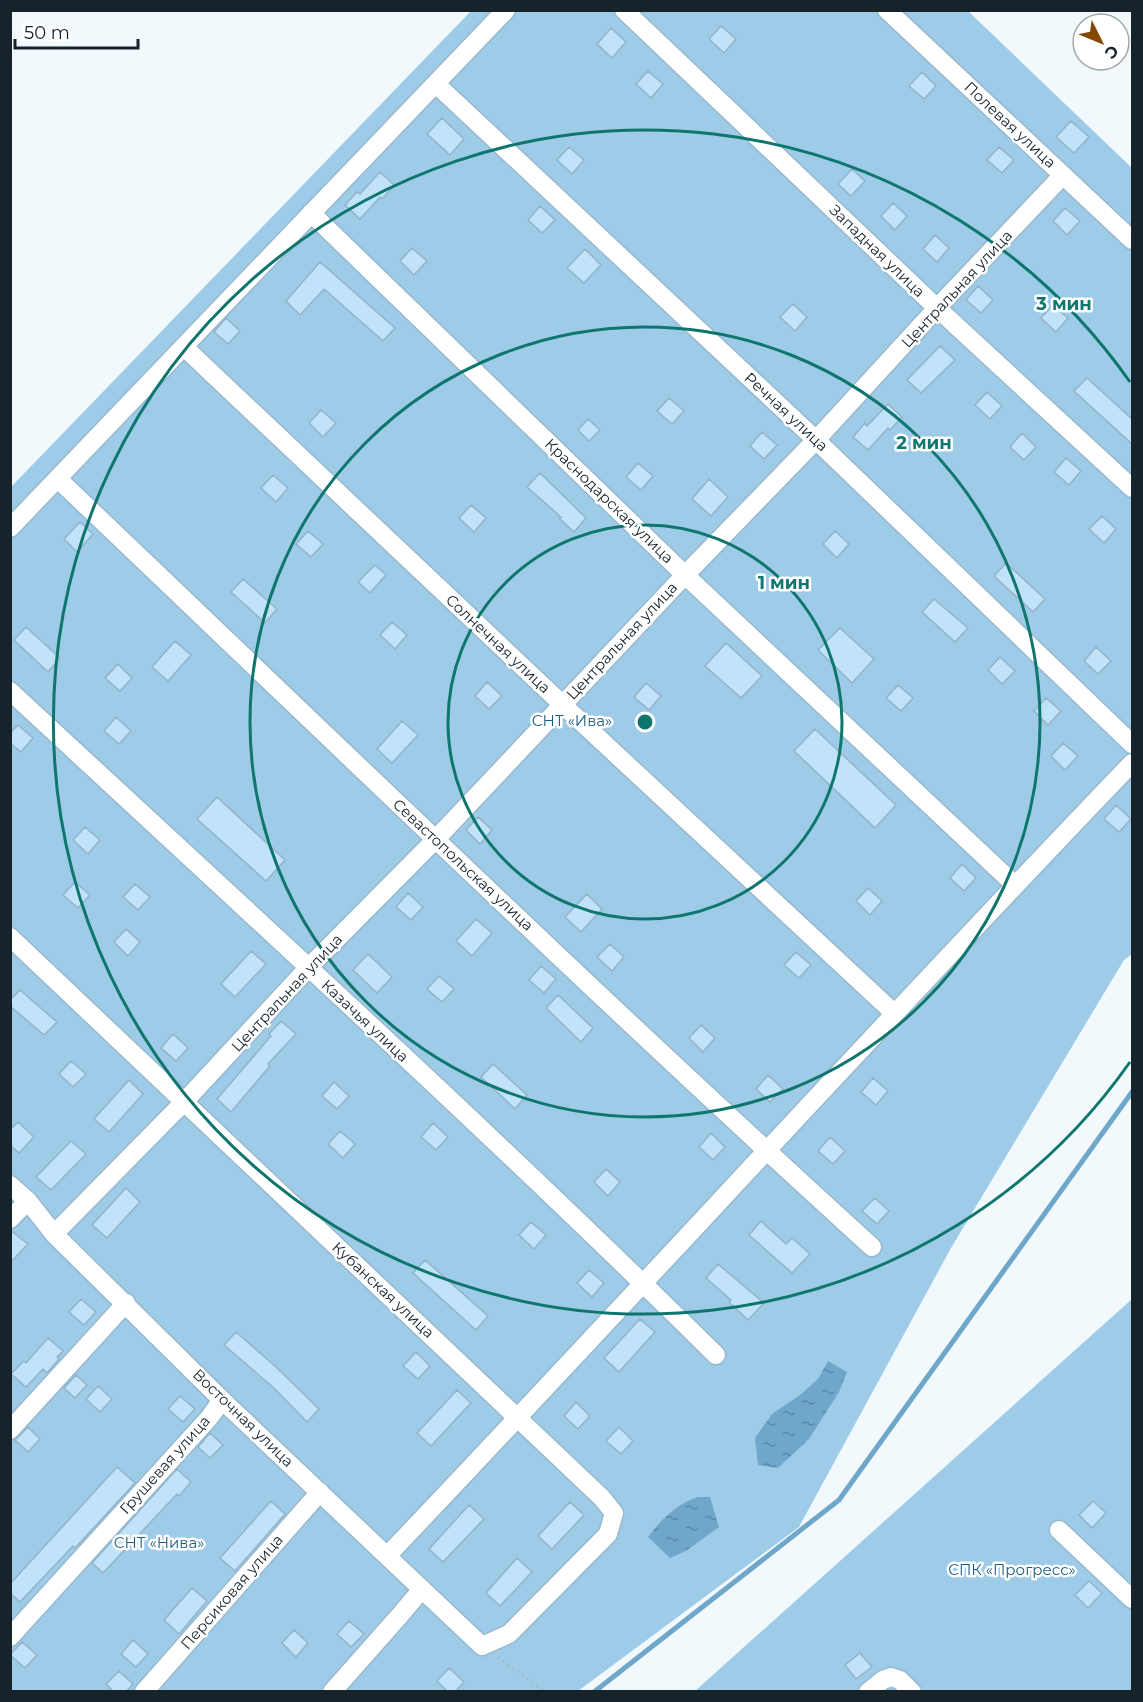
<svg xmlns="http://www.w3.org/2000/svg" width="1143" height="1702" font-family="Montserrat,sans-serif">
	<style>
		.garden { fill: #9ecbe8 }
		.water { fill: url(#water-ripples) }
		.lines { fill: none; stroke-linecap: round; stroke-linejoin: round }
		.stream { stroke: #6fa7ca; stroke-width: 5 }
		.building { fill: #c1e3f9; stroke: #92b3c9; stroke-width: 1.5 }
		.minor-casing { stroke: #97b9cf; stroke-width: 21 }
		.path { stroke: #acb5ba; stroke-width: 3; stroke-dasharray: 1.5 4.5; stroke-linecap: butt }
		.minor { stroke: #fff; stroke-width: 18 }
		.ring { fill: none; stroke: #0f766e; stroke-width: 3 }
		.labels { text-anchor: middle; stroke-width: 5; stroke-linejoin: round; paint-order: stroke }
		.street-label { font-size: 15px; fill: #16232b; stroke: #fff }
		.park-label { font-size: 15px; fill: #1b5e81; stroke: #fff }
		.centre { fill: #0f766e; stroke: #fff; stroke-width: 3 }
		.ring-label { font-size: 18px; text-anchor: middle; font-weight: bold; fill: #0f766e; stroke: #fff; stroke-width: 5; stroke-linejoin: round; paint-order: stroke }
	</style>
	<defs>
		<pattern id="water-ripples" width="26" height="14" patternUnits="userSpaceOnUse" patternTransform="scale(1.5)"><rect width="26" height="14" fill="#6fa7ca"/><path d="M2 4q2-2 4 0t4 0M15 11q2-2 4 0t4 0" fill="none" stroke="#5a88a4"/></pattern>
	</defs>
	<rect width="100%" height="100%" fill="#f2f9fd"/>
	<!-- garden -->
	<path class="garden" d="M471 11H968L1132 168V954L1124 960 951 1248 799 1527 578 1691H11L10 488Z
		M1132 1299V1691H695Z"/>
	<!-- water -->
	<path class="water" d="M828 1361 847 1372 839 1392 809 1439 778 1468 758 1465 755 1438 772 1414 800 1395 818 1379Z
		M698 1497H710L719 1527 686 1551 670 1558 648 1537C660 1520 678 1503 698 1497Z"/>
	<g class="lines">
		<!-- stream -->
		<path class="stream" d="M594 1692 839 1500 1132 1092"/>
	</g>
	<!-- building -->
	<path class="building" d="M721 26 736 39 724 53 709 39Z
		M611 28 626 42 612 58 597 44Z
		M648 71 663 84 651 98 636 84Z
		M922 72 936 86 924 99 909 86Z
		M442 118 464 139 450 155 427 134Z
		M1071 121 1089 137 1074 153 1056 137Z
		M569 147 584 160 572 174 557 160Z
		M999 147 1014 160 1002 173 987 160Z
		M852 169 865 181 851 196 838 184Z
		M380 172 394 185 382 199 380 197 360 219 345 205 357 192 360 194Z
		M893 203 907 216 895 230 881 216Z
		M540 206 555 220 542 233 528 220Z
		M1065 208 1080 221 1067 235 1053 221Z
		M935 235 949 248 937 262 923 249Z
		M412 248 427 261 414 275 400 261Z
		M585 249 601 265 584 283 567 268Z
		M320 262 395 328 383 341 324 289 300 315 286 301Z
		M978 286 993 300 981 313 966 300Z
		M793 304 807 317 795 331 780 317Z
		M1053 305 1068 318 1056 332 1041 318Z
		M226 318 240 331 228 344 214 332Z
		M940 346 955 360 921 393 907 380Z
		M1087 378 1132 419V444L1074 391Z
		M987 392 1002 406 990 419 975 405Z
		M669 398 684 411 672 424 657 411Z
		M888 404 902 417 890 430 888 428 868 450 853 437 865 423 867 426Z
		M321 410 336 423 323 437 309 423Z
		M588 419 600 430 589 441 578 430Z
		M762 432 777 445 764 459 750 446Z
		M1022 433 1036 447 1024 460 1010 447Z
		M1066 458 1081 471 1069 485 1054 472Z
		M638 463 653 476 641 490 626 477Z
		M540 473 586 518 574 532 559 518 561 517 527 487Z
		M273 475 288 488 276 502 261 488Z
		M709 479 728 497 711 516 692 499Z
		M471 505 486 518 474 532 459 518Z
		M1102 516 1116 529 1104 543 1089 529Z
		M80 522 93 534 77 552 64 539Z
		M308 531 323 544 311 557 296 544Z
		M835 531 849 544 837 558 823 544Z
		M1006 563 1045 599 1033 612 994 576Z
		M375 565 386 575 370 593 358 582Z
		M243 579 277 609 265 623 231 592Z
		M934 599 968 628 955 642 922 612Z
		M392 622 407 635 395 649 380 635Z
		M26 627 60 658 48 672 14 640Z
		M840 628 874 659 852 683 818 650Z
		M175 641 191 655 168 681 152 667Z
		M726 643 762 676 741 698 705 666Z
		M1096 647 1111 661 1098 674 1084 661Z
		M1000 657 1015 671 1002 684 988 670Z
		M118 664 132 678 120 691 105 678Z
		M487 682 502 696 489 709 475 696Z
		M646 683 661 696 649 710 634 697Z
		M898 685 913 698 901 711 886 698Z
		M1046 698 1061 711 1048 725 1034 711Z
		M116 717 131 731 119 744 104 731Z
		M402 721 418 735 392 763 377 749Z
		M18 725 33 738 21 752 10 743V733Z
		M815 729 896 805 875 828 794 751Z
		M1063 743 1078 756 1065 770 1051 756Z
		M217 797 285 860 266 881 197 819Z
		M1116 805 1131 819 1119 832 1104 819Z
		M478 817 492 830 480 844 466 830Z
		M85 827 100 840 88 854 73 840Z
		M962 864 976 878 964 891 950 878Z
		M75 882 90 895 78 908 63 895Z
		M135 884 150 897 138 910 123 897Z
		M868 888 882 901 870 915 856 901Z
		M408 893 423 907 411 920 396 907Z
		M587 894 602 909 581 932 565 917Z
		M476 919 492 933 472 956 456 941Z
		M126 929 140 942 128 956 114 942Z
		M610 944 624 957 612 971 597 957Z
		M251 951 266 964 235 997 221 984Z
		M796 952 811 965 799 978 784 965Z
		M368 954 392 977 377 993 353 970Z
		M541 966 556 979 544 993 529 980Z
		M439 976 454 989 442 1002 427 989Z
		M20 990 57 1022 44 1035 10 1006V1000Z
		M558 995 593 1028 581 1042 546 1008Z
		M281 1021 296 1034 268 1064 270 1066 231 1112 217 1099 271 1036 269 1034Z
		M701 1025 715 1038 703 1052 689 1038Z
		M173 1034 188 1048 176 1061 161 1048Z
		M71 1061 86 1074 73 1087 59 1074Z
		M493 1064 527 1095 515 1109 481 1077Z
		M768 1075 783 1089 770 1102 756 1089Z
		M873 1078 888 1091 876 1105 861 1092Z
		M129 1080 143 1094 109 1132 94 1119Z
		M334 1082 349 1096 337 1109 322 1096Z
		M18 1122 34 1137 19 1153 10 1145V1130Z
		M433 1123 448 1137 436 1150 421 1137Z
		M340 1131 355 1144 343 1158 328 1144Z
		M711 1133 725 1147 713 1160 699 1147Z
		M830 1137 845 1151 833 1164 818 1151Z
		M71 1141 86 1154 51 1190 36 1177Z
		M606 1169 620 1182 608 1196 594 1182Z
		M126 1188 140 1202 107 1238 92 1225Z
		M875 1198 889 1211 877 1224 862 1211Z
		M761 1221 786 1244 792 1238 810 1254 792 1273 749 1235Z
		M531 1222 546 1235 534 1249 519 1235Z
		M10 1230 28 1244 10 1263Z
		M425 1260 488 1316 476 1330 413 1273Z
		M718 1264 764 1303 748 1320 729 1302 731 1300 706 1278Z
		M589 1270 604 1283 592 1297 577 1283Z
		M81 1299 96 1312 84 1325 69 1312Z
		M640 1319 655 1332 619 1372 604 1358Z
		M236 1332 275 1366 319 1409 307 1422 275 1389 224 1345Z
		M48 1338 63 1351 57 1357 59 1359 47 1373 43 1369 26 1387 11 1374 24 1361 26 1363Z
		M416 1352 430 1366 418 1379 403 1366Z
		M76 1375 87 1385 75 1398 64 1388Z
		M98 1386 112 1399 100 1412 86 1399Z
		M457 1390 471 1403 431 1446 417 1433Z
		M180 1396 195 1409 183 1422 168 1409Z
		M576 1402 590 1416 578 1429 564 1416Z
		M28 1427 40 1439 28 1452 15 1440Z
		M619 1427 633 1441 621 1454 606 1441Z
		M210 1433 223 1445 210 1458 198 1447Z
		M117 1467 135 1483 75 1548 73 1546 20 1602 10 1593V1584Z
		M177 1469 191 1482 179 1496 177 1494 103 1573 92 1563Z
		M271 1501 285 1514 235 1571 220 1558Z
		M1093 1501 1106 1513 1092 1528 1079 1515Z
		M570 1502 584 1515 552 1549 538 1536Z
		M469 1505 484 1519 443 1562 429 1549Z
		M517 1558 532 1572 500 1606 486 1593Z
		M1089 1581 1102 1593 1088 1608 1075 1595Z
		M192 1588 207 1601 179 1634 164 1620Z
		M349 1621 364 1634 351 1647 337 1634Z
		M294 1630 308 1643 296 1657 282 1643Z
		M133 1640 148 1654 136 1667 121 1654Z
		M22 1642 37 1655 25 1668 10 1655Z
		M860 1653 872 1667 856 1679 845 1665Z
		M449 1668 464 1682 455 1692H448L437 1681Z
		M119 1671 133 1684 126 1692H114L106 1684Z"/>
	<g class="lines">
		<!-- minor casing -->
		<g class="minor-casing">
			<path id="minor" d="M624 10 937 308 1132 488
				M887 10 1132 240
				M436 84 816 440 1132 744
				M311 213 685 575 1015 885
				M184 347 563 705 894 1013
				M58 479C328 736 596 996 872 1247
				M10 528 506 10
				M10 691C247 911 486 1128 716 1355
				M10 937 602 1498 614 1513 608 1534 509 1634 482 1646 222 1400 54 1234 28 1201 10 1185
				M10 1219 28 1201
				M54 1234 184 1102 308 968 436 839 685 575 816 440 937 308 1063 175
				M10 1430 126 1303
				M1059 1530 1132 1599
				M387 1556C637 1293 881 1024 1132 763
				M10 1637 209 1418 222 1400
				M144 1692 320 1492
				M332 1692 401 1614 422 1589
				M868 1692 883 1680 891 1677 900 1680 912 1692"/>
		</g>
		<!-- path -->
		<path class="path" d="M498 1657 545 1692"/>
		<!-- minor -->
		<use href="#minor" class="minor"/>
	</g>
	<!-- distance rings -->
	<g class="ring">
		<circle cx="645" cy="722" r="197"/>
		<circle cx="645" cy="722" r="395"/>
		<path d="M1130 1062A592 592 0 1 1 1130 382"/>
	</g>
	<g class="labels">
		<!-- street labels -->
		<g class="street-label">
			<text transform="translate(1010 125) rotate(43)" y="5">Полевая улица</text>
			<text transform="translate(877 251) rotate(44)" y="5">Западная улица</text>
			<text transform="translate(957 289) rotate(-47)" y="5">Центральная улица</text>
			<text transform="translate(786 412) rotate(43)" y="5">Речная улица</text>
			<text transform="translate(609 501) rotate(44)" y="5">Краснодарская улица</text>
			<text transform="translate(622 641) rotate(-47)" y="5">Центральная улица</text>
			<text transform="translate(498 644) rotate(43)" y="5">Солнечная улица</text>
			<text transform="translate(463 865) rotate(43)" y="5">Севастопольская улица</text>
			<text transform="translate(287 993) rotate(-47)" y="5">Центральная улица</text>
			<text transform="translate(365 1021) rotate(43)" y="5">Казачья улица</text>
			<text transform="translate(383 1290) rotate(43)" y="5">Кубанская улица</text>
			<text transform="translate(243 1418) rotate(44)" y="5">Восточная улица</text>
			<text transform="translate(165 1465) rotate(-48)" y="5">Грушевая улица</text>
			<text transform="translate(232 1592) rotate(-49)" y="5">Персиковая улица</text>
		</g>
		<!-- park labels -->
		<g class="park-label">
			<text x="572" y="726">СНТ «Ива»</text>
			<text x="159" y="1548">СНТ «Нива»</text>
			<text x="1012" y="1575">СПК «Прогресс»</text>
		</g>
	</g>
	<circle cx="645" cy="722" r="9" class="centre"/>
	<g class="ring-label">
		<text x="1064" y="310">3 мин</text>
		<text x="924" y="449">2 мин</text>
		<text x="784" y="589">1 мин</text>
	</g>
	<!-- border -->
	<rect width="1143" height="1702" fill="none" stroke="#16232b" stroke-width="24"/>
	<!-- north arrow -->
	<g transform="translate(1101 42) rotate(133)"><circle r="28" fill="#ffffff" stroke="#a2a7aa" stroke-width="1.5"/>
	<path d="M0-4.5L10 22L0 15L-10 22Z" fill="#844900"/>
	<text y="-9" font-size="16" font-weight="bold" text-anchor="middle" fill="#16232b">С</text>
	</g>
	<!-- scale -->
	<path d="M15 39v9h123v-9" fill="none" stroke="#16232b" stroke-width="3"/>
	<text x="24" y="39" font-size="18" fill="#16232b" stroke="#ffffff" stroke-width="4.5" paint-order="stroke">50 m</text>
</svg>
